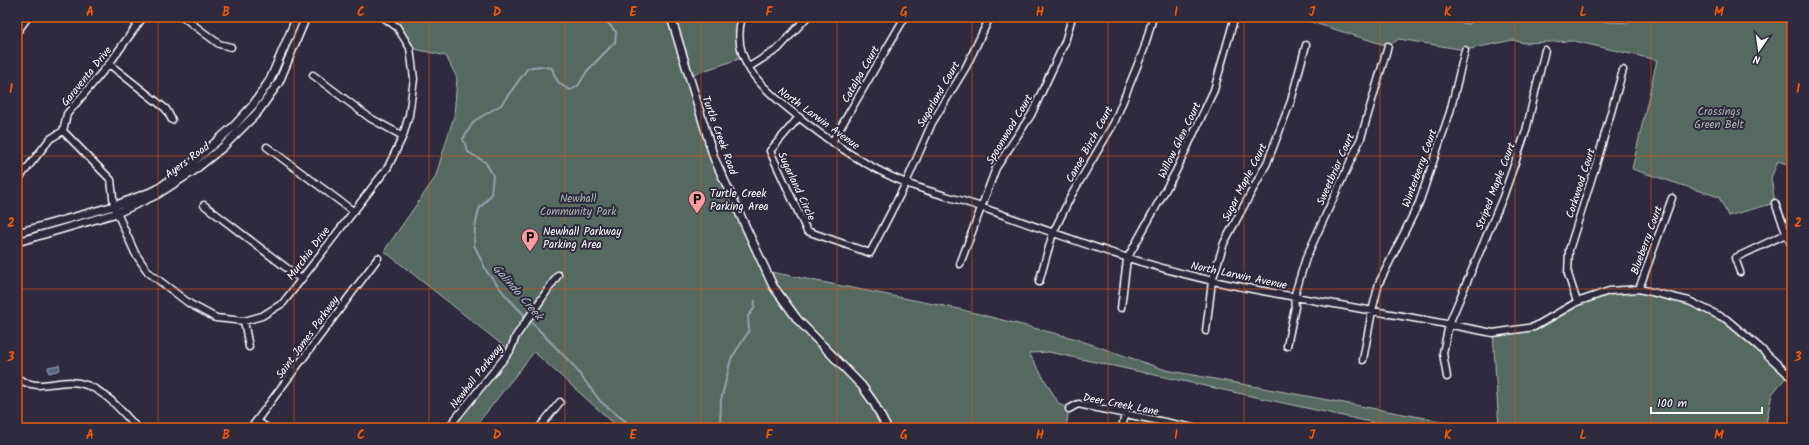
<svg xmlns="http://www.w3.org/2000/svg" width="1809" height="445" font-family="Kalam,sans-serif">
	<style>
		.green { fill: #576961; stroke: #abb4b0 }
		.water { fill: #53637e; stroke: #98a1b2 }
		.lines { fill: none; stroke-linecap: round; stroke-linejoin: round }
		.stream { stroke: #98a1b2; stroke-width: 2 }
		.minor-casing { stroke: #fff; stroke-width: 9 }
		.tertiary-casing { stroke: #fff; stroke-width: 10 }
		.minor { stroke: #2f2a3d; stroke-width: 6 }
		.tertiary { stroke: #2f2a3d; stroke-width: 7 }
		.grid { fill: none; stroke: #e8590c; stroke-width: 1; stroke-opacity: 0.55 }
		.labels { text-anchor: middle; stroke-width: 4; stroke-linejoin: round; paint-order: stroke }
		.street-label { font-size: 11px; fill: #fff; stroke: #2f2a3d }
		.park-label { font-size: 11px; fill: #abb4b0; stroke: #2f2a3d }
		.poi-label { font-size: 11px; fill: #fff; stroke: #2f2a3d; text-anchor: start }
		.water-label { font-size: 12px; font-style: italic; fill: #b2b9c5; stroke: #2f2a3d }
		.neatline { fill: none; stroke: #e8590c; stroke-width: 1.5 }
		.grid-label { font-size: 13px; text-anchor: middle; font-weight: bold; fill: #e8590c }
	</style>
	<rect width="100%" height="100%" fill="#2f2a3d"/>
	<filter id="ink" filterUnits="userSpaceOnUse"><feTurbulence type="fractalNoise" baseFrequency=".025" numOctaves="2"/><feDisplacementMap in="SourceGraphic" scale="8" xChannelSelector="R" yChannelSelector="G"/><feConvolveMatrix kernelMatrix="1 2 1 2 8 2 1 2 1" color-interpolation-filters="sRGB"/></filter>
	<g filter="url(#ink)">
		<!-- green -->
		<path class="green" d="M383 17H742V58L688 76 700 116 766 271 959 309 1073 338 1166 370 1479 428H1398L1049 352 1029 353 1059 404 1069 409 1066 428H619L534 352 474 428H448L510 351 384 251 435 178 454 116 457 78 446 56 410 48 397 27Z
			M1295 17H1407L1470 24 1475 17H1529L1629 23 1631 17H1792V166L1778 161 1771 178 1775 203 1728 216 1719 197 1632 169 1657 60 1574 41 1524 43 1513 40 1465 50 1399 39 1388 46Z
			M1639 289 1689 301 1726 319 1788 375 1772 394 1765 428H1499L1493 333 1534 327 1577 302 1609 291Z"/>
		<!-- water -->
		<path class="water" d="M59 365 60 370 49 373 48 367Z"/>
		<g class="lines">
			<!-- stream -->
			<path class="stream" d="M504 17H515
				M572 17 608 23 616 32 615 42 587 71 578 86 571 90C559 86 555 79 552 68L540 66 528 68 501 105 474 121 463 139 468 152 485 162 493 175 491 195 479 209 475 228 474 245 487 272 507 297 572 364 601 402 634 428
				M720 428 721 400 731 359 749 331 748 316 754 309 755 301"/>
			<!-- minor casing -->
			<g class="minor-casing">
				<path id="minor" d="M183 17 219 44 231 47
					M742 17C730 59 760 86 790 110 824 138 864 166 906 183 934 194 964 200 992 211 1065 237 1137 264 1213 281 1306 301 1400 314 1493 333L1534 327 1577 302 1609 291 1639 289 1689 301 1726 319 1759 347 1792 378
					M17 32 28 17
					M109 64 166 109 172 120
					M749 67 778 49 807 17
					M313 75 370 118 403 136
					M799 117 770 151 807 231 870 253 906 183 932 123 966 67 990 17
					M63 131 111 180 114 206 135 253 148 272 190 304 216 318 244 321 262 316 283 303 388 167 403 136 409 115 414 79 410 48 397 27 383 17
					M63 131 67 114 109 64 143 17
					M832 142 905 17
					M267 147 353 211
					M17 181 50 139 63 131
					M1775 203 1792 247
					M204 205 301 279
					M960 264 996 168 1031 115 1065 42 1072 17
					M1740 272 1735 258 1788 233
					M1039 282 1053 233 1071 196 1114 123 1144 49 1153 17
					M1639 289 1672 198
					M1577 302 1568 274 1569 250 1598 158 1623 70
					M1121 308 1127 259 1176 171 1214 90 1233 23
					M244 321 249 347
					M1206 331 1212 281 1224 243 1267 163 1291 101 1306 45
					M1287 346 1295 307 1294 297 1306 258 1361 138 1388 46
					M1363 360 1372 311 1379 283 1419 203 1450 112 1465 50
					M1788 375 1792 366
					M1447 377 1443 353 1449 324 1503 197 1526 131 1545 50
					M17 378C37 391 50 382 70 382 99 382 120 409 137 428
					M1069 409 1078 404 1193 428
					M257 421 267 428
					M251 428 378 258
					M448 428 510 351 516 336 558 275
					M539 428 560 402
					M1122 428 1125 414"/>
			</g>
			<!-- tertiary casing -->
			<g class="tertiary-casing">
				<path id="tertiary" d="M671 17 714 158 773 286 798 320 862 386 874 403 887 428
					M17 233 114 206 156 190 184 170 234 126 253 105 270 80 297 17
					M17 242 117 213 156 195 192 172 223 147 257 113 279 82 306 17"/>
			</g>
			<!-- minor -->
			<use href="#minor" class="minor"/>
			<!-- tertiary -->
			<use href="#tertiary" class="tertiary"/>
		</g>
	</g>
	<!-- grid -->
	<path class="grid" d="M158 17V428M294 17V428M429 17V428M565 17V428M701 17V428M837 17V428M972 17V428M1108 17V428M1244 17V428M1380 17V428M1515 17V428M1651 17V428M17 156H1792M17 289H1792"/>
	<!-- icons -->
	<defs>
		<g id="parking-pin" transform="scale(0.9)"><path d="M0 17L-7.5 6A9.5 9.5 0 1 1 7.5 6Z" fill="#ff9aa2" stroke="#2f2a3d"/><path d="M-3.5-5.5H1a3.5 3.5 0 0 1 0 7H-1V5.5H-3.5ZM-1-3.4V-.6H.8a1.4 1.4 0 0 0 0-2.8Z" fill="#111"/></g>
	</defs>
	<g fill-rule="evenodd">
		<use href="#parking-pin" x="697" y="199"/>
		<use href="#parking-pin" x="530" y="237"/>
	</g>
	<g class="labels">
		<!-- street labels -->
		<g class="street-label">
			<text transform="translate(860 74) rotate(-60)" y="4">Catalpa Court</text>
			<text transform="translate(86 76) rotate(-51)" y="4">Garaventa Drive</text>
			<text transform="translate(938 94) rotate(-60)" y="4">Sugarland Court</text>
			<text transform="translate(819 118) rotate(36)" y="4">North Larwin Avenue</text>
			<text transform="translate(1009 129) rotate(-59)" y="4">Spoonwood Court</text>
			<text transform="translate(720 135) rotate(70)" y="4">Turtle Creek Road</text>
			<text transform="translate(1179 140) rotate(-64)" y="4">Willow Glen Court</text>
			<text transform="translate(1089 144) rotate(-61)" y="4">Canoe Birch Court</text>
			<text transform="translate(187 160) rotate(-36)" y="4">Ayers Road</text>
			<text transform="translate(1419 168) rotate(-70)" y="4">Winterberry Court</text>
			<text transform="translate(1335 169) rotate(-66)" y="4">Sweetbriar Court</text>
			<text transform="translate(1244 182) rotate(-63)" y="4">Sugar Maple Court</text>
			<text transform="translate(1580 183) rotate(-72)" y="4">Corkwood Court</text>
			<text transform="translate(797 186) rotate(65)" y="4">Sugarland Circle</text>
			<text transform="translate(1495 186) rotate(-69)" y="4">Striped Maple Court</text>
			<text transform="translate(1646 240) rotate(-70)" y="4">Blueberry Court</text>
			<text transform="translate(308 253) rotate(-53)" y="4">Murchia Drive</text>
			<text transform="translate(1239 275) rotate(12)" y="4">North Larwin Avenue</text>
			<text transform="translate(307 337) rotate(-54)" y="4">Saint James Parkway</text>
			<text transform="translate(476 376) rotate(-52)" y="4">Newhall Parkway</text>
			<text transform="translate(1121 404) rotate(11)" y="4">Deer Creek Lane</text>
		</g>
		<!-- park labels -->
		<g class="park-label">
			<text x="1719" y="115">Crossings<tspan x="1719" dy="13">Green Belt</tspan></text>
			<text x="578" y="202">Newhall<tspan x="578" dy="13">Community Park</tspan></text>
		</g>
		<!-- poi labels -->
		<g class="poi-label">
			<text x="710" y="197">Turtle Creek<tspan x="710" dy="13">Parking Area</tspan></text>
			<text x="543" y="235">Newhall Parkway<tspan x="543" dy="13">Parking Area</tspan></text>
		</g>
		<!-- water labels -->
		<g class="water-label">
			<text transform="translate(518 292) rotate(49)" y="4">Galindo Creek</text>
		</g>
	</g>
	<!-- margin -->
	<rect width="1809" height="445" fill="none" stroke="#2f2a3d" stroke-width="44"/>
	<!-- north arrow -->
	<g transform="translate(1759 50) rotate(193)" stroke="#2f2a3d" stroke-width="3" paint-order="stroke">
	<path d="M0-3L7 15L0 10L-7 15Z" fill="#ffffff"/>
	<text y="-6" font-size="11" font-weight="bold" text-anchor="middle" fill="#ffffff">N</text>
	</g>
	<!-- scale -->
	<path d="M1651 407v6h111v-6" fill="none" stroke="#ffffff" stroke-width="2"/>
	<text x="1657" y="407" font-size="12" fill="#ffffff" stroke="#2f2a3d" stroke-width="3" paint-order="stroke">100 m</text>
	<rect x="22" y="22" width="1765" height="401" class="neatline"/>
	<g class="grid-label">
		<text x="90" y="16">A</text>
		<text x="226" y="16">B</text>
		<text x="361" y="16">C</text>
		<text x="497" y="16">D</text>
		<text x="633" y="16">E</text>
		<text x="769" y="16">F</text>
		<text x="904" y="16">G</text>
		<text x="1040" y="16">H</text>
		<text x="1176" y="16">I</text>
		<text x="1312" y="16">J</text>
		<text x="1448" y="16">K</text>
		<text x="1583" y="16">L</text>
		<text x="1719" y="16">M</text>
		<text x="11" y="93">1</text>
		<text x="1798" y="93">1</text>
		<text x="11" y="227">2</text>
		<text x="1798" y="227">2</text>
		<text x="11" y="361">3</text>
		<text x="1798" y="361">3</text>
		<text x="90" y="439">A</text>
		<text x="226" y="439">B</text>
		<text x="361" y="439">C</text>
		<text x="497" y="439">D</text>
		<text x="633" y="439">E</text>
		<text x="769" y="439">F</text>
		<text x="904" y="439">G</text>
		<text x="1040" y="439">H</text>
		<text x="1176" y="439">I</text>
		<text x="1312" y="439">J</text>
		<text x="1448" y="439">K</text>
		<text x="1583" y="439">L</text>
		<text x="1719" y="439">M</text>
	</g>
</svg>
